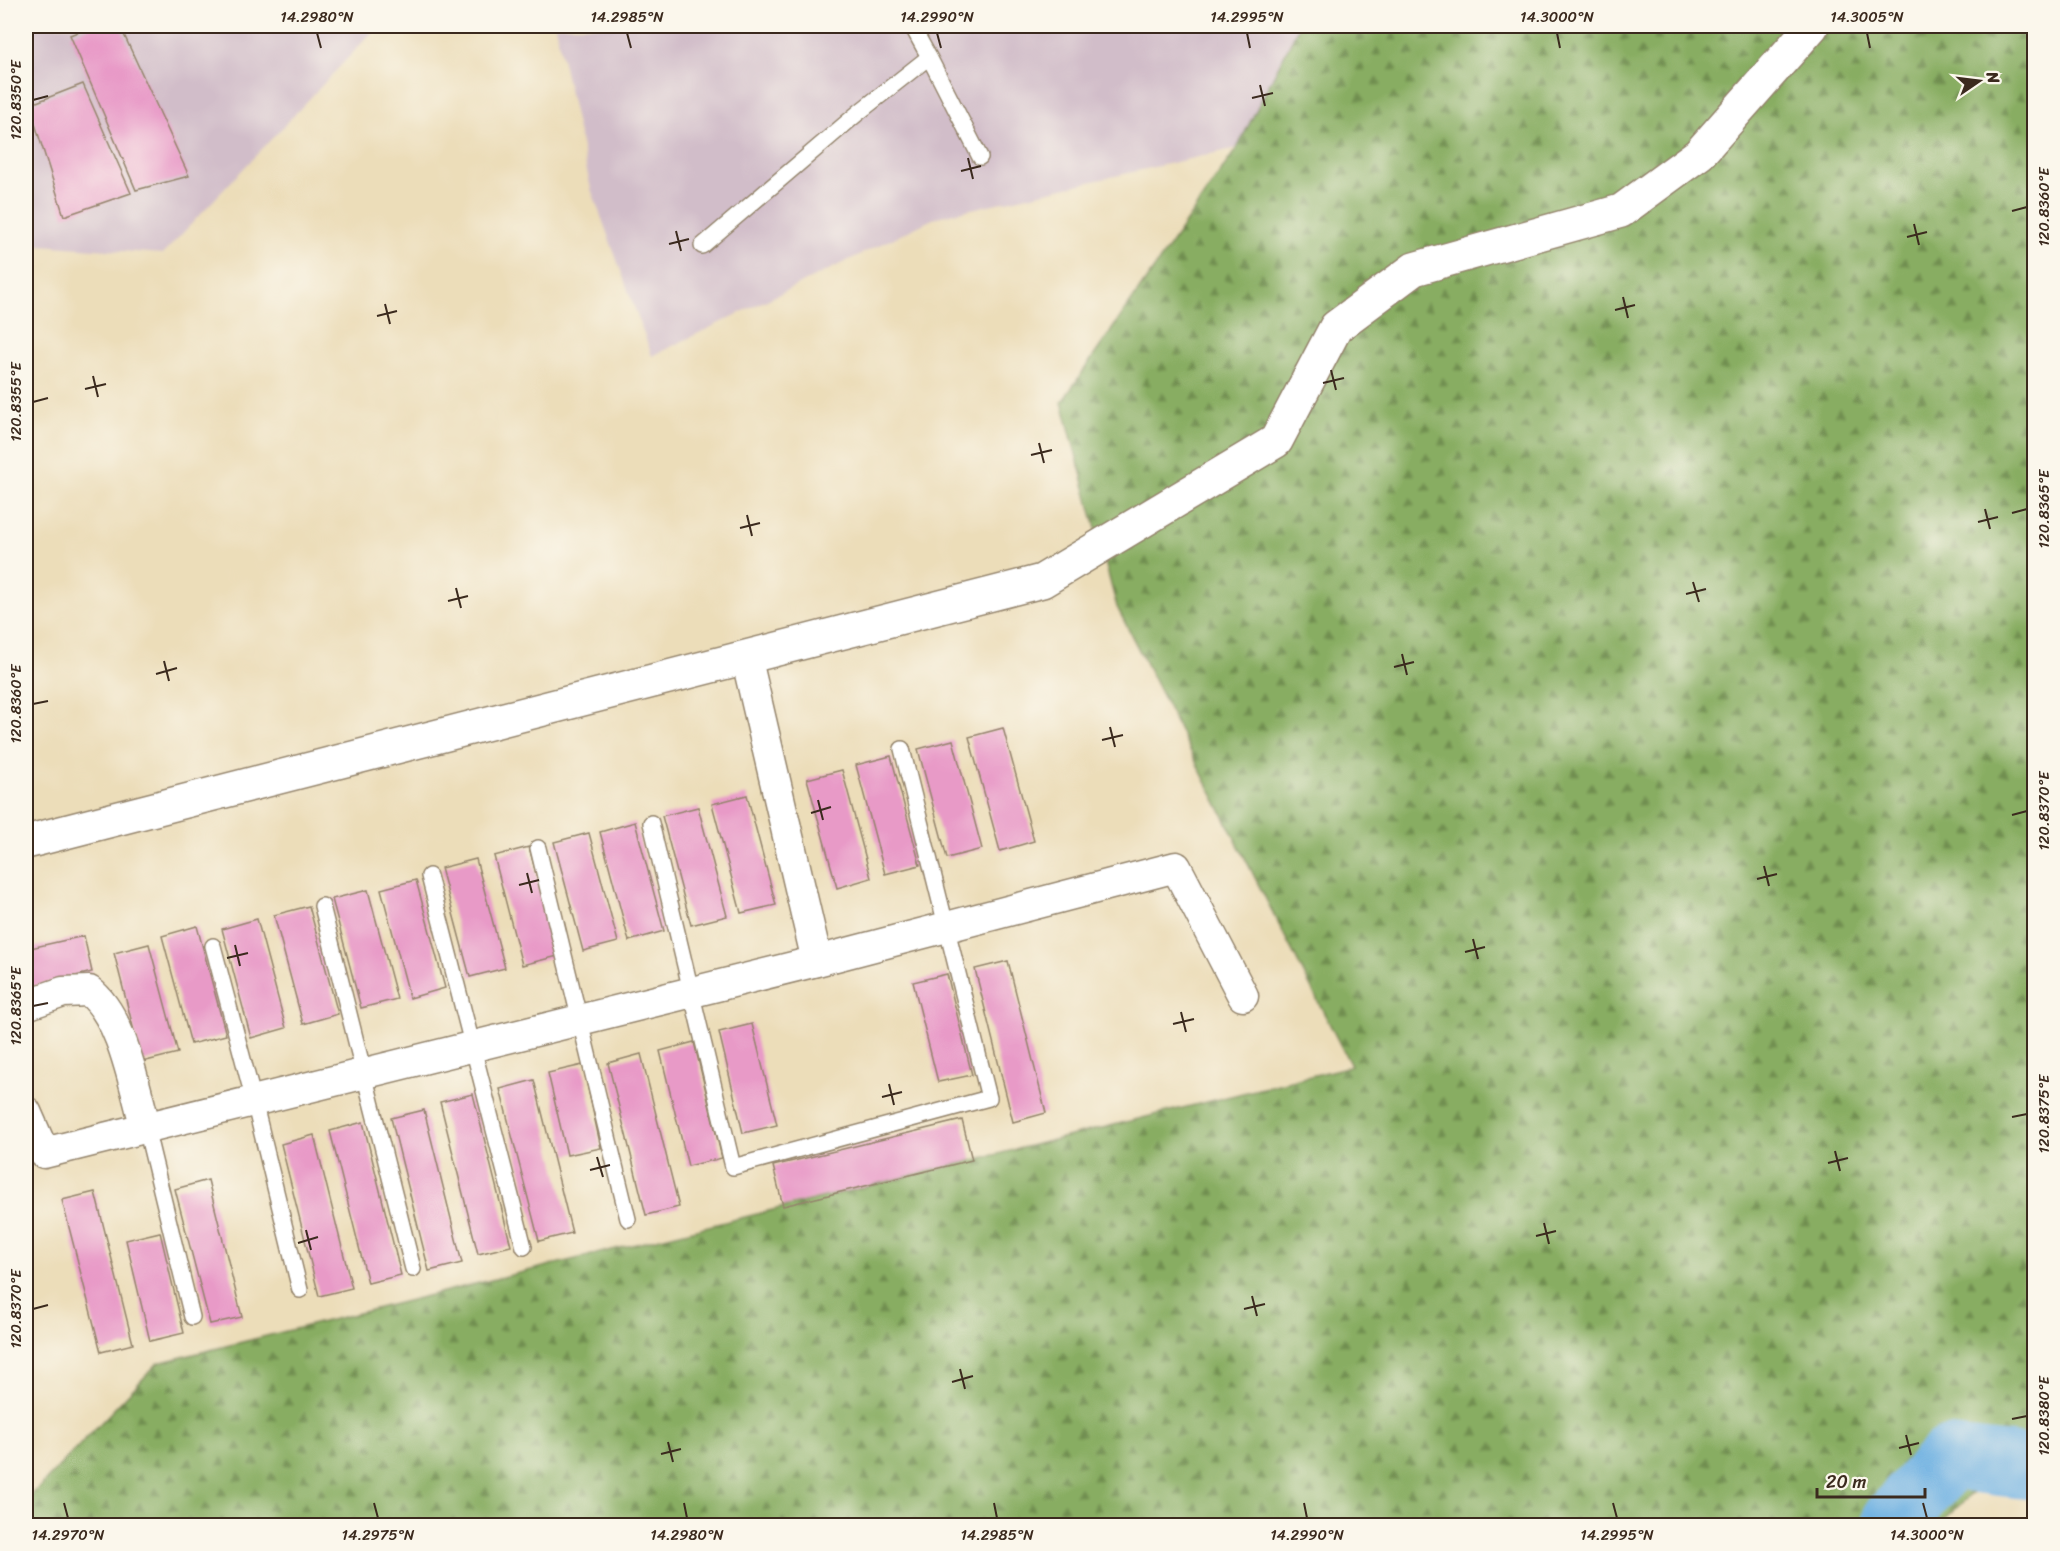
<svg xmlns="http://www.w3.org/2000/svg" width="2060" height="1551" font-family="Sriracha,sans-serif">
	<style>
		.industrial { fill: #d1bdc9 }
		.forest { fill: url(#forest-firs); stroke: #626c40; stroke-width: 1.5 }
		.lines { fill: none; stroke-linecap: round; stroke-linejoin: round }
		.river { stroke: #6db0e2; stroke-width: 64 }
		.building { fill: #e89ac7 }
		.service-casing { stroke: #94846c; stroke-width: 18 }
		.minor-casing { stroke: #94846c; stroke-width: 33 }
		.tertiary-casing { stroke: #94846c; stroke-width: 36 }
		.service { stroke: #fff; stroke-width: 15 }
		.minor { stroke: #fff; stroke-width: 30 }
		.tertiary { stroke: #fff; stroke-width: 33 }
		.ticks { fill: none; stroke: #3b2a1e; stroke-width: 2 }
		.neatline { fill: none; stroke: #3b2a1e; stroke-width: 2 }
		.ticks-label { font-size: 15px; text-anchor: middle; fill: #3b2a1e }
	</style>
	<defs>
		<pattern id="forest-firs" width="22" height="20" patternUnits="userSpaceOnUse" patternTransform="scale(1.5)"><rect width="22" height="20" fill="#88ad62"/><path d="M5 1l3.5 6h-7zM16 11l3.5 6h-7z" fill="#708d50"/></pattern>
	</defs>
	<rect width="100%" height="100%" fill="#fbf7ec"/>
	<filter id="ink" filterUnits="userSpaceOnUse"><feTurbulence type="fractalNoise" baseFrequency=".0167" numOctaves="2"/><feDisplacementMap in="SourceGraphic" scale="12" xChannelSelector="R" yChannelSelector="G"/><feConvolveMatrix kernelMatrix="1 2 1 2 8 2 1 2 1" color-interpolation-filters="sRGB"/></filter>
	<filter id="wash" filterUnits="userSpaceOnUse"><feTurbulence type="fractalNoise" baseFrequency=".008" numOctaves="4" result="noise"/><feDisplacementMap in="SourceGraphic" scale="24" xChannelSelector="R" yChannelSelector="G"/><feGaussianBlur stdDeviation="1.35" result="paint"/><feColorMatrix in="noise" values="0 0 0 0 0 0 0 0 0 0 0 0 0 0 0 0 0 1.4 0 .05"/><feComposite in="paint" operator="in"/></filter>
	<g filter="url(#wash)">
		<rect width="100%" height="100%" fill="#ecddb9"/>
		<!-- industrial -->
		<path class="industrial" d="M26 26H378L163 254 26 244Z
			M555 26H1299L1237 148 937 217 652 356 591 189Z"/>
		<!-- forest -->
		<path class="forest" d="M1299 26H2034V1436L1938 1525 26 1526V1501L158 1363 1351 1066 1117 607 1062 402 1237 148Z"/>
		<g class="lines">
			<!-- river -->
			<path class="river" d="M1897 1526 1894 1520 1950 1458 2034 1468"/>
		</g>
		<g id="blocks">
			<!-- building -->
			<path class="building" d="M93 26H120L189 176 136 190 70 35Z
				M83 84 131 193 64 216 29 105Z
				M1003 728 1034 841 1000 851 969 737Z
				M953 740 982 849 947 858 918 749Z
				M891 756 920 865 885 874 856 765Z
				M842 770 871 878 837 888 807 779Z
				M747 795 776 905 741 913 712 804Z
				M698 807 727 916 691 925 662 816Z
				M635 822 664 931 629 941 600 832Z
				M589 833 618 942 583 951 554 842Z
				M529 847 558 956 522 965 494 856Z
				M476 859 505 968 470 977 441 868Z
				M416 880 445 988 410 998 381 889Z
				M368 890 397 999 361 1008 332 899Z
				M309 906 338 1014 303 1024 274 915Z
				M257 919 286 1028 251 1038 222 929Z
				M197 926 226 1035 191 1044 162 936Z
				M84 936 92 972 26 988V949Z
				M149 944 178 1053 142 1062 114 953Z
				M1008 961 1046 1113 1013 1122 975 969Z
				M947 974 972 1075 938 1082 913 982Z
				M752 1024 777 1125 743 1133 719 1032Z
				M694 1042 722 1158 688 1166 660 1051Z
				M641 1054 679 1207 646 1215 608 1063Z
				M583 1065 601 1148 567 1155 548 1073Z
				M534 1080 572 1233 539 1241 500 1089Z
				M473 1094 511 1246 478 1254 440 1102Z
				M424 1110 462 1263 429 1271 391 1118Z
				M962 1120 972 1160 783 1206 773 1166Z
				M363 1122 401 1275 368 1283 330 1131Z
				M314 1135 352 1288 319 1296 281 1144Z
				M208 1180 242 1317 210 1324 175 1189Z
				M95 1192 133 1344 101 1352 62 1200Z
				M160 1232 184 1333 150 1341 126 1240Z"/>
		</g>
	</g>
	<g filter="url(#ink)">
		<use href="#blocks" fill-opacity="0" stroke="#94846c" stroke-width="1.5"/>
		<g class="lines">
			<!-- service casing -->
			<g class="service-casing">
				<path id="service" d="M929 57 980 157
					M702 246 858 113 929 57 912 26
					M651 823 733 1167 989 1098 902 749
					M538 848 628 1219
					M429 876 524 1247
					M322 906 413 1269
					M213 946 254 1101 300 1290
					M146 1128 192 1317"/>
			</g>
			<!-- minor casing -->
			<g class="minor-casing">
				<path id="minor" d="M746 656 817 961
					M26 1005 63 992 89 991C123 1017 134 1087 146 1128
					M26 1112 44 1153 817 961 1176 867 1243 996"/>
			</g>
			<!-- tertiary casing -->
			<g class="tertiary-casing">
				<path id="tertiary" d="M26 842 1042 581 1276 441 1336 327 1414 269 1621 211 1699 154 1812 26"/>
			</g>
			<!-- service -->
			<use href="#service" class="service"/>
			<!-- minor -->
			<use href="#minor" class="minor"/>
			<!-- tertiary -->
			<use href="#tertiary" class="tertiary"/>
		</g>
	</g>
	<!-- ticks -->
	<path class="ticks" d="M317 33 321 48M627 33 631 48M937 33 941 48M1247 33 1250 48M1557 33 1560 48M1867 33 1870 48M1260 85 1265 106M1252 98 1273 93M33 100 48 96M968 158 973 179M961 171 981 166M2012 211 2027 207M1914 224 1919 245M676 231 681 251M1907 237 1927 232M669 244 689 239M1623 297 1628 318M385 304 390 324M1615 310 1635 305M377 316 397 311M1331 370 1336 390M93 376 98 397M1323 383 1344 378M85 389 106 384M33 402 48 398M1039 443 1044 463M1031 455 1052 450M1985 509 1990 529M2012 513 2027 509M747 515 752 536M1978 522 1998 517M740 528 760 523M1693 582 1699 602M456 588 461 608M1686 594 1706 589M448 601 468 596M1402 654 1407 675M164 661 169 681M1394 667 1414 662M156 674 177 668M33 704 48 701M1110 727 1115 747M1102 740 1123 735M818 800 823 820M811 813 831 807M2012 815 2027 811M1764 866 1769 886M527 873 532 893M1757 879 1777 874M519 885 539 880M1473 939 1478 959M235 945 240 966M1465 952 1485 947M227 958 248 953M33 1006 48 1003M1181 1012 1186 1032M1173 1024 1194 1019M889 1084 894 1105M882 1097 902 1092M2012 1117 2027 1114M1835 1151 1840 1171M597 1157 603 1177M1828 1163 1848 1158M590 1170 610 1165M1544 1223 1549 1244M306 1230 311 1250M1536 1236 1556 1231M298 1243 318 1237M1252 1296 1257 1316M33 1309 48 1305M1244 1309 1265 1304M960 1369 965 1389M952 1382 973 1376M2012 1419 2027 1416M1906 1435 1911 1455M668 1442 673 1462M1899 1448 1919 1443M661 1454 681 1449M64 1503 68 1518M374 1503 378 1518M684 1503 687 1518M994 1503 997 1518M1304 1503 1307 1518M1613 1503 1617 1518M1923 1503 1927 1518"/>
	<!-- margin -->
	<rect width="2060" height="1551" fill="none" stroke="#fbf7ec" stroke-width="66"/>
	<!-- north arrow -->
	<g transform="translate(1979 81) rotate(76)" stroke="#fbf7ec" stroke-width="4.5" paint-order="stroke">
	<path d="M0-4.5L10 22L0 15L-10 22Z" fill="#3b2a1e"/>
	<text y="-9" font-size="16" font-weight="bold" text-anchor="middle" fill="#3b2a1e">N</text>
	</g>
	<!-- scale -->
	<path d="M1817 1488v9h108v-9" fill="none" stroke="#3b2a1e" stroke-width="3"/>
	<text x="1826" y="1488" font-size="18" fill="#3b2a1e" stroke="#fbf7ec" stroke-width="4.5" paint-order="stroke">20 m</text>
	<rect x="33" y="33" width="1994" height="1485" class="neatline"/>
	<g class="ticks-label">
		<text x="317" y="22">14.2980°N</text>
		<text x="627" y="22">14.2985°N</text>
		<text x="937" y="22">14.2990°N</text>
		<text x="1247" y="22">14.2995°N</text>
		<text x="1557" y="22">14.3000°N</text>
		<text x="1867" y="22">14.3005°N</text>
		<text transform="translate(16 100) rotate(-90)" y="5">120.8350°E</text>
		<text transform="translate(2044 207) rotate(-90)" y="5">120.8360°E</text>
		<text transform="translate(16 402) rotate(-90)" y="5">120.8355°E</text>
		<text transform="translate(2044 509) rotate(-90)" y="5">120.8365°E</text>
		<text transform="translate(16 704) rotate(-90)" y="5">120.8360°E</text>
		<text transform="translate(2044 811) rotate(-90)" y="5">120.8370°E</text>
		<text transform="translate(16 1006) rotate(-90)" y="5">120.8365°E</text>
		<text transform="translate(2044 1114) rotate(-90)" y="5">120.8375°E</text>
		<text transform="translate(16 1309) rotate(-90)" y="5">120.8370°E</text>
		<text transform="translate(2044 1416) rotate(-90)" y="5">120.8380°E</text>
		<text x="68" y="1540">14.2970°N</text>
		<text x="378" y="1540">14.2975°N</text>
		<text x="687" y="1540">14.2980°N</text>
		<text x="997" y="1540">14.2985°N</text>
		<text x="1307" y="1540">14.2990°N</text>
		<text x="1617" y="1540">14.2995°N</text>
		<text x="1927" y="1540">14.3000°N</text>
	</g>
</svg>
